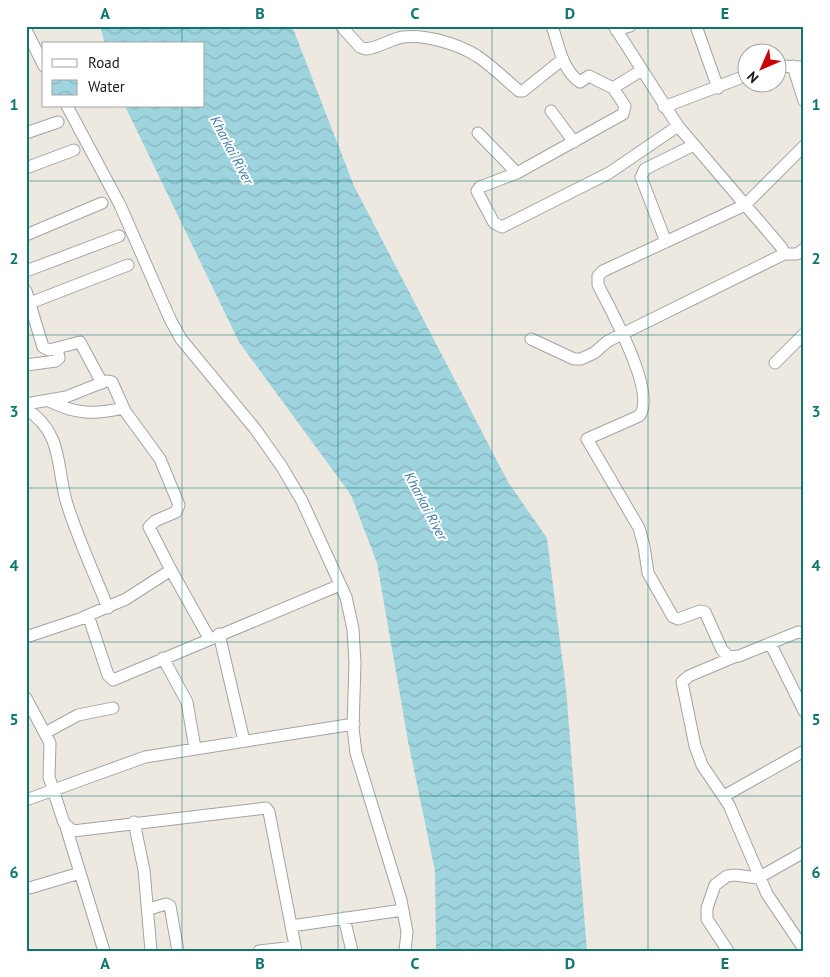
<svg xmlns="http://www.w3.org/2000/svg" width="830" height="977" font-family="'PT Sans',sans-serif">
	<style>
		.water { fill: url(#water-waves) }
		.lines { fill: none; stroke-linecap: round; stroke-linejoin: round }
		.minor-casing { stroke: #a3a3a3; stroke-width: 13 }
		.minor { stroke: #fff; stroke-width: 11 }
		.grid { fill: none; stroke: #0f766e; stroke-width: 1; stroke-opacity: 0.55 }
		.labels { text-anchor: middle; stroke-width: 4; stroke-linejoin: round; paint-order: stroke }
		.water-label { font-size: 14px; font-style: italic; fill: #417aa7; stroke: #fff }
		.neatline { fill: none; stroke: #0f766e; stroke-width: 2 }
		.grid-label { font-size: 16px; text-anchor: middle; font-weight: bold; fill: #0f766e }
	</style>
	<defs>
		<pattern id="water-waves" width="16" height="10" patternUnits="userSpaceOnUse" patternTransform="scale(1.25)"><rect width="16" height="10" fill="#9ed4de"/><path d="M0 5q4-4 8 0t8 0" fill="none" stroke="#88b5be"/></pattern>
	</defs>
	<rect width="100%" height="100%" fill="#eee9e0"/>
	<!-- water -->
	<path class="water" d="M100 26H292L354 186 508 482 547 538 566 689 587 951H436L435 871 408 741 377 563 351 495 239 342 125 106H204V44H105Z"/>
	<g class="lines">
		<!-- minor casing -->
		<g class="minor-casing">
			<path id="minor" d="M341 26 360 47 366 49C379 48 390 39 403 37 425 34 458 44 477 56 492 66 505 79 519 91H523L563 59
				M552 26C559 46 562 70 580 82L589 76 613 88 642 70
				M696 26 718 88
				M26 30 44 66
				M616 30 630 26
				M778 66 804 67
				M793 66 804 101
				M613 88 625 106 623 114 517 173 480 187 477 191 494 223 502 227 609 173 678 126
				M67 106 120 205 170 319 181 339 256 430 282 467 302 501 346 597 353 629 355 663 353 728 356 753 401 900 407 932 405 951
				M664 107 748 75
				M551 111 574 142
				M26 133 58 122
				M478 133 517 173
				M804 146 745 205 603 271 598 276V285C610 308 658 395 639 416L587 439 639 528 644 546 648 573 673 617 678 619 700 611 705 612 722 650 729 657 739 656 798 632 804 633
				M26 168 74 150
				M26 235 102 203
				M666 242 641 177 645 169 694 145
				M784 254H797L804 249
				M26 271 119 236
				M26 291 43 347 49 350 80 342 102 383
				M30 303 128 265
				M531 339 574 359H581L594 353 608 341 784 254 782 248 678 126 614 26
				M775 363 804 334
				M26 365 56 361 59 358 57 348
				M49 401C75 414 95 415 123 408
				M26 404 66 397 106 381 112 382 125 411 160 459 179 505 176 512 155 521 149 527 171 570
				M26 409C64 433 56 468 67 504 78 539 94 573 108 608
				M84 617 126 599 171 570 209 638
				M219 634 244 741
				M26 637 86 617 90 621 108 675 113 680 340 585
				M770 643 804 711
				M734 657 689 676 682 682 695 746 702 765 729 805 767 894 804 949
				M163 658 187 702 195 748
				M26 698 50 743 49 777 64 823 73 831 266 808 269 812 296 951
				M45 733 78 715 113 708
				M724 796 804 751
				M26 800 145 757 354 724
				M134 822 144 870 151 951
				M66 827 104 951
				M26 889 80 873
				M149 909 166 904 170 906 178 951
				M344 918 352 951
				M291 926 403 910
				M259 951 295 947
				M728 951 707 919V908L715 885 727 876 735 875 758 878 804 852"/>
		</g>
		<!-- minor -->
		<use href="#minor" class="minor"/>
	</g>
	<!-- grid -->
	<path class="grid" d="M182 26V44M338 26V951M492 26V951M648 26V951M182 106V951M26 181H804M26 335H804M26 488H804M26 642H804M26 796H804"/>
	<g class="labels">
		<!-- water labels -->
		<g class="water-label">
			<text transform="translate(232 150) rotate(62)" y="5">Kharkai River</text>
			<text transform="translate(426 506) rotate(62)" y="5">Kharkai River</text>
		</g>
	</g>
	<!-- border -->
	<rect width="830" height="977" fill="none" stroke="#ffffff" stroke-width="55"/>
	<!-- legend -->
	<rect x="42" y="42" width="162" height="65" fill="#ffffff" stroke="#a4a4a4"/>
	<rect x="52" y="59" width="25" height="8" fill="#ffffff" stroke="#a4a4a4"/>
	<text x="88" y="68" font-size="15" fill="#1c1c1c">Road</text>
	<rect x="52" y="80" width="25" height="15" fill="url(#water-waves)" stroke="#a4a4a4"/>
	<text x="88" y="92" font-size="15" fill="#1c1c1c">Water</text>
	<!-- north arrow -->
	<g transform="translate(762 68) rotate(225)"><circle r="24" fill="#ffffff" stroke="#a4a4a4"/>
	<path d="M0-4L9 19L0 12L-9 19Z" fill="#c7000c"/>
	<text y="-8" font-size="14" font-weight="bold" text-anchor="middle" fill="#1c1c1c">N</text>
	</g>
	<rect x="28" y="28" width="774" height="922" class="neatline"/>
	<g class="grid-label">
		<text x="105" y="19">A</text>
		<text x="260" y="19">B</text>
		<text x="415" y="19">C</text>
		<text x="570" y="19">D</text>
		<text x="725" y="19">E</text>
		<text x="14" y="110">1</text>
		<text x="816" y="110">1</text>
		<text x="14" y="264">2</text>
		<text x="816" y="264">2</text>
		<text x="14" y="417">3</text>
		<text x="816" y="417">3</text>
		<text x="14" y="571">4</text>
		<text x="816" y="571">4</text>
		<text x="14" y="725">5</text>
		<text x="816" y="725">5</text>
		<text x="14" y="878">6</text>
		<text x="816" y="878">6</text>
		<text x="105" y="969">A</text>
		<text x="260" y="969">B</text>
		<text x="415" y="969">C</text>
		<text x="570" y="969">D</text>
		<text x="725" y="969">E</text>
	</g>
</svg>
